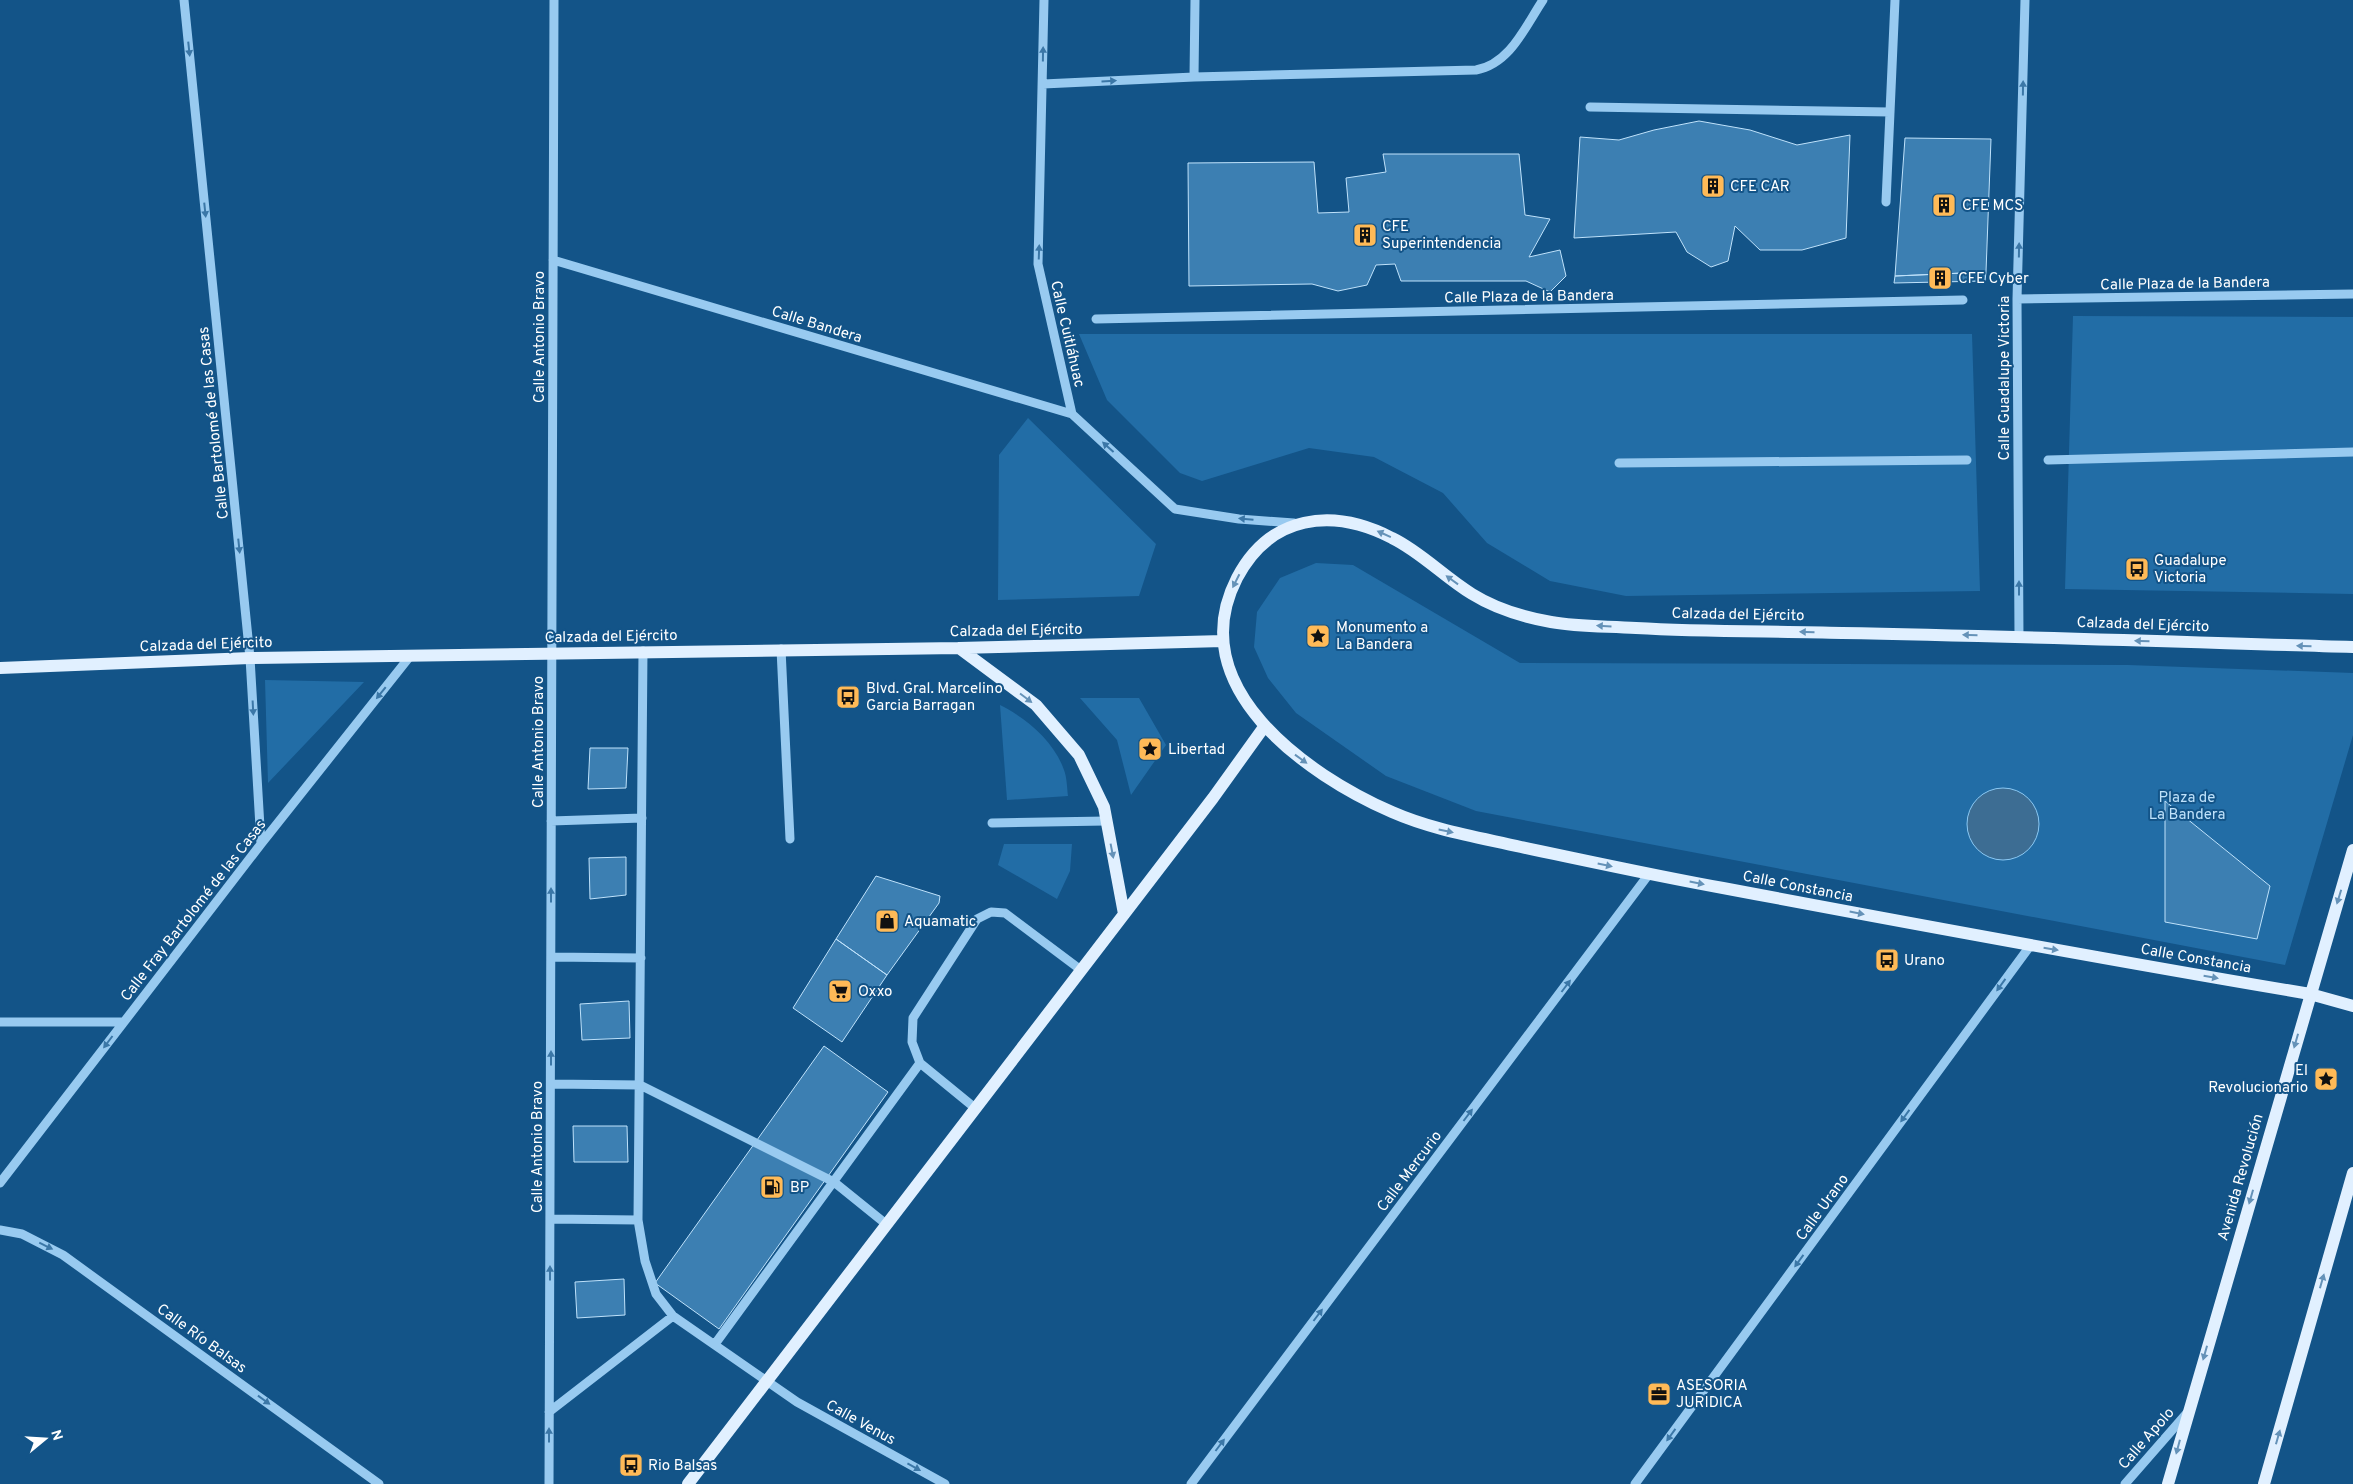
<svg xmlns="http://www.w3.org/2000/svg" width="2353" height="1484" font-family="Overpass,sans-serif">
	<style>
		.green { fill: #226da6 }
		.water { fill: #3d6d93; stroke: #8ac8f3 }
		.building { fill: #3c7fb2; stroke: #bfe2fb }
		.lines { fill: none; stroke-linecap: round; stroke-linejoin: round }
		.minor { stroke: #98caf0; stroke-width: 9 }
		.major { stroke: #e1f0ff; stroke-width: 12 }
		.oneway { fill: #3b77a7 }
		.oneway2 { fill: #6592b8 }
		.labels { text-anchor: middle; stroke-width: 4; stroke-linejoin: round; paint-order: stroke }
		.poi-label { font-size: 15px; fill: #fff; stroke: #135488; text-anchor: start }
		.street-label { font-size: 15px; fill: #fff; stroke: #135488 }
		.park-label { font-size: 15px; fill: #bfe2fb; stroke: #135488 }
	</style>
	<rect width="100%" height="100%" fill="#135488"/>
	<!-- green -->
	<path class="green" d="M2073 316 2353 317V594L2065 589Z
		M1079 334H1972L1980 591 1626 596 1550 581 1487 543 1443 493 1374 457 1309 448 1202 481 1180 473 1107 400Z
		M1028 418 1156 544 1139 596 998 600 999 455Z
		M1316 563 1353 565 1520 663 2128 665 2353 673V735L2285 965 1476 811 1386 776 1296 713 1268 678 1254 647 1257 612 1280 578Z
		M265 680 364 682 268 783Z
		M1080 698H1139L1166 745 1131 795 1117 740Z
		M1000 705C1026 718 1054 741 1064 770 1067 778 1067 788 1068 796L1007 800Z
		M1004 844H1072L1070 871 1057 899 998 865Z"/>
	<!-- water -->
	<path class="water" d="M1967 824a36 36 0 1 1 72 0a36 36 0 1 1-72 0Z"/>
	<!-- building -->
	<path class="building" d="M1699 121 1750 130 1797 145 1850 135 1846 238 1802 250H1760L1735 226 1728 261 1711 267 1687 252 1676 232 1574 238 1580 137 1619 140 1654 130Z
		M1905 138 1991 139 1986 272 1895 276Z
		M1383 154H1519L1525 215 1550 219 1529 257 1560 250 1566 276 1550 292 1526 281H1401L1395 264 1376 265 1367 285 1338 291 1312 284 1189 286 1188 163 1314 162 1318 213 1349 212 1346 178 1386 172Z
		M1986 272 1985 281 1894 283 1895 276Z
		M590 748H628L626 788 588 789Z
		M2165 801 2270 886 2257 939 2165 922Z
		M626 857V895L590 899 589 858Z
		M876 876 940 896 939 903 887 975 836 939Z
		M836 939 887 975 842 1042 793 1008Z
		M629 1001 630 1038 582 1040 580 1004Z
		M824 1046 888 1092 719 1329 655 1283Z
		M573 1126H627L628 1162H574Z
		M624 1279 625 1315 577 1318 575 1282Z"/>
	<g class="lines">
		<!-- minor -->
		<path class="minor" d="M184 0 250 658 261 844
			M1044 0 1038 264 1072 414 1175 509 1239 519 1294 523
			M1195 0 1194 77 1476 70C1510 64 1525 27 1543 0
			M1043 84 1194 77
			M1590 107 1890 112
			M1886 202 1895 0
			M553 260 1072 414
			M2017 299 2353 294
			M1096 319 1963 300
			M2048 460 2353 452
			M1619 463 1967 460
			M2019 637 2017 299 2025 0
			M781 649 790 839
			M643 651 638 1220 645 1261 656 1294 673 1316 797 1402 945 1484
			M551 821 642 818
			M992 823 1106 821
			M551 957 641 958
			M0 1022H124
			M551 1084 640 1085 834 1182 886 1224
			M975 1108 920 1063 912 1042 913 1018 977 919 991 912 1005 913 1081 970
			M0 1183 261 844 411 655
			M550 1219 638 1220
			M0 1230 22 1234 63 1255 379 1484
			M715 1344 920 1063
			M549 1412 673 1316
			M549 1484 554 0
			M1191 1484 1649 874
			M1635 1484 2030 946
			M2125 1484 2187 1413"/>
		<!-- major -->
		<path class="major" d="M2353 647C2183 642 2013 636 1842 633 1774 631 1705 632 1636 628 1608 626 1579 627 1551 622 1523 617 1496 609 1472 594 1444 577 1421 552 1392 538 1332 507 1270 515 1237 578 1181 687 1307 775 1392 812 1433 830 1477 837 1521 847 1588 861 1656 876 1723 888 1919 925 2114 961 2310 994L2353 1006
			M959 648 1036 705 1079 755 1104 807 1124 914
			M0 668 250 658 959 648 1223 641
			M688 1484 1213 798 1264 727
			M2168 1484 2353 850
			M2264 1484 2353 1173"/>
	</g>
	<!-- one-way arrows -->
	<defs><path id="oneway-solid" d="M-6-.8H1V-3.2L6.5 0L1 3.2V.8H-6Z" transform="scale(1.25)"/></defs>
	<g class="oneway">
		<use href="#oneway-solid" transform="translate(189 49) rotate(84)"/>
		<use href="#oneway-solid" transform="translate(1043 54) rotate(-89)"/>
		<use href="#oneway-solid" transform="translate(1109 81) rotate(-3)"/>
		<use href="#oneway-solid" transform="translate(2023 88) rotate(-89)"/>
		<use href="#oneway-solid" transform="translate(205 210) rotate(84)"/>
		<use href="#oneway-solid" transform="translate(2019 250) rotate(-89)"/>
		<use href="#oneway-solid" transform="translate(1039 252) rotate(-88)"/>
		<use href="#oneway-solid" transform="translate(1108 447) rotate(-138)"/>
		<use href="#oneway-solid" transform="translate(1246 519) rotate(-175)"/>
		<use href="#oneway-solid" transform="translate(239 546) rotate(84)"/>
		<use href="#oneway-solid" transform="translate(2019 588) rotate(-90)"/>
		<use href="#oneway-solid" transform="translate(381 693) rotate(129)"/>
		<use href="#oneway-solid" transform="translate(253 708) rotate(87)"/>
		<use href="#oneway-solid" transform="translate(551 895) rotate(-90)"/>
		<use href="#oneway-solid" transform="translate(2001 985) rotate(126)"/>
		<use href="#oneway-solid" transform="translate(1566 986) rotate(-53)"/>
		<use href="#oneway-solid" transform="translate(108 1042) rotate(127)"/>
		<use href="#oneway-solid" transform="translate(551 1058) rotate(-90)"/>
		<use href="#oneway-solid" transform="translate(1468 1115) rotate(-53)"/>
		<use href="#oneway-solid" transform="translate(1905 1116) rotate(126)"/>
		<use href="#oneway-solid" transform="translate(46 1246) rotate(26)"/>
		<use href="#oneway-solid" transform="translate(1799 1261) rotate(126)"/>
		<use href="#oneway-solid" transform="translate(550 1273) rotate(-90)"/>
		<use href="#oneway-solid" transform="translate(1318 1315) rotate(-53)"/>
		<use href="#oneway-solid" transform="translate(264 1400) rotate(36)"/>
		<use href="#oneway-solid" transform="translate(549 1435) rotate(-90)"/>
		<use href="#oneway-solid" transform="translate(1671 1435) rotate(126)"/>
		<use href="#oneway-solid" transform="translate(1220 1445) rotate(-53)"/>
		<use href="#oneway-solid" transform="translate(914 1467) rotate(29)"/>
	</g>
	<g class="oneway2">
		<use href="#oneway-solid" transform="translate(1384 534) rotate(-156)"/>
		<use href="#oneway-solid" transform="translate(1452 580) rotate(-144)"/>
		<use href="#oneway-solid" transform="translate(1236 581) rotate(117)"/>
		<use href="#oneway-solid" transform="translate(1604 626) rotate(-177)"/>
		<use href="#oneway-solid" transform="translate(1807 632) rotate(-179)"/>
		<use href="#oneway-solid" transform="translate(1970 635) rotate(-179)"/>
		<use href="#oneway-solid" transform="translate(2142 641) rotate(-178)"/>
		<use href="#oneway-solid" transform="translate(2304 646) rotate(-178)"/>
		<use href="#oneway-solid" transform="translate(1026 698) rotate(37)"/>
		<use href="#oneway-solid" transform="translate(1301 759) rotate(36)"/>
		<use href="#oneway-solid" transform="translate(1446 831) rotate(12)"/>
		<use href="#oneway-solid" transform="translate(1112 851) rotate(79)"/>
		<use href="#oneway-solid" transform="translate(1605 865) rotate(12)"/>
		<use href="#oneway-solid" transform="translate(1697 883) rotate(11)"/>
		<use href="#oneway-solid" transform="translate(2339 897) rotate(107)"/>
		<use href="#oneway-solid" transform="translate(1857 913) rotate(11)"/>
		<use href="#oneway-solid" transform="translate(2051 949) rotate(9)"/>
		<use href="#oneway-solid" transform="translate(2211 977) rotate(10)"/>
		<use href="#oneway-solid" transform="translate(2296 1041) rotate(106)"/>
		<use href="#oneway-solid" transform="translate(2251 1197) rotate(106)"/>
		<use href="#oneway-solid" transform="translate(2322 1281) rotate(-74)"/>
		<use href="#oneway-solid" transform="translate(2205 1353) rotate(106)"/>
		<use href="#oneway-solid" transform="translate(2278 1437) rotate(-74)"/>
		<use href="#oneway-solid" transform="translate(2178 1447) rotate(105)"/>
	</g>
	<!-- icons -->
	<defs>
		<g id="building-square" transform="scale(1.25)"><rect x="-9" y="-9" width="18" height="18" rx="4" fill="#ffba57" stroke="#135488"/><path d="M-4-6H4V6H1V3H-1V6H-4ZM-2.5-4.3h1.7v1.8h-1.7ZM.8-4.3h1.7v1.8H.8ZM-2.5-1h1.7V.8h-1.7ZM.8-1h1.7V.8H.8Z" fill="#111"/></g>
		<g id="bus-square" transform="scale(1.25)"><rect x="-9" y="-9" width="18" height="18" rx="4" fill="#ffba57" stroke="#135488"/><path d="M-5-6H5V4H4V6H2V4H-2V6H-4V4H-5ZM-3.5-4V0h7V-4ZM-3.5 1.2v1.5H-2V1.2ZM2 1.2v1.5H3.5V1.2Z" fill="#111"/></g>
		<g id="sight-square" transform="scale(1.25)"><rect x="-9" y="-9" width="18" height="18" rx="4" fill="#ffba57" stroke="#135488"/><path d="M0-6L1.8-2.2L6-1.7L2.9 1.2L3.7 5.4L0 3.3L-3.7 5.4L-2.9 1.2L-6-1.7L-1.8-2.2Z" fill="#111"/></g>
		<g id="shop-square" transform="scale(1.25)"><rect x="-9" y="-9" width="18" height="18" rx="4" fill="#ffba57" stroke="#135488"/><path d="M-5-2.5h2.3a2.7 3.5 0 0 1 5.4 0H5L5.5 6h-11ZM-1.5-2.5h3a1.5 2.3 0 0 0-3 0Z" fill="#111"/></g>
		<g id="supermarket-square" transform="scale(1.25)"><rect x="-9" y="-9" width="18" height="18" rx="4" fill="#ffba57" stroke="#135488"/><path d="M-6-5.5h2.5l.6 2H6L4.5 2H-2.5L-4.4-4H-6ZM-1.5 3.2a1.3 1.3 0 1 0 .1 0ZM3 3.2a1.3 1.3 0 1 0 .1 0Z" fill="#111"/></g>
		<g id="fuel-square" transform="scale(1.25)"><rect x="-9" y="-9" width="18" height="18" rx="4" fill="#ffba57" stroke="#135488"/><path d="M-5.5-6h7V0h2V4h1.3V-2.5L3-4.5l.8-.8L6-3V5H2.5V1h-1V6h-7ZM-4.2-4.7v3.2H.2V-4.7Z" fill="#111"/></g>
		<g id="office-square" transform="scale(1.25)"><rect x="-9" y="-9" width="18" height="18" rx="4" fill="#ffba57" stroke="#135488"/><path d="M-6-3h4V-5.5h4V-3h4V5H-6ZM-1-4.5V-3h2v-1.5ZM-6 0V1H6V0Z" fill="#111"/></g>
	</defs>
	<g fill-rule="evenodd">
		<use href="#building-square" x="1713" y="186"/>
		<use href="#building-square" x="1944" y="205"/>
		<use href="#building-square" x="1365" y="235"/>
		<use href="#building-square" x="1940" y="278"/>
		<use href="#bus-square" x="2137" y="569"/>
		<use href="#sight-square" x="1318" y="636"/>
		<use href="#bus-square" x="848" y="697"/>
		<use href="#sight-square" x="1150" y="749"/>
		<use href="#shop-square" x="887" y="921"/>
		<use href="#bus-square" x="1887" y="960"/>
		<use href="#supermarket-square" x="840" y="991"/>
		<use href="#sight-square" x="2326" y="1079"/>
		<use href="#fuel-square" x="772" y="1187"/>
		<use href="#office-square" x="1659" y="1394"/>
		<use href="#bus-square" x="631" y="1465"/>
	</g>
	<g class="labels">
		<!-- poi labels -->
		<g class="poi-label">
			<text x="1730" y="191">CFE CAR</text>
			<text x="1962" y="210">CFE MCS</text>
			<text x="1382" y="231">CFE<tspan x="1382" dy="17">Superintendencia</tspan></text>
			<text x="1958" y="283">CFE Cyber</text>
			<text x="2154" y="565">Guadalupe<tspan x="2154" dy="17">Victoria</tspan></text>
			<text x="1336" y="632">Monumento a<tspan x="1336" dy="17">La Bandera</tspan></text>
			<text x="866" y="693">Blvd. Gral. Marcelino<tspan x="866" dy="17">Garcia Barragan</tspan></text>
			<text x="1168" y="754">Libertad</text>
			<text x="904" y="926">Aquamatic</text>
			<text x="1904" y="965">Urano</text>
			<text x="858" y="996">Oxxo</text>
			<text x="2308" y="1075" text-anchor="end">El<tspan x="2308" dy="17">Revolucionario</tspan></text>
			<text x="790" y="1192">BP</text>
			<text x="1676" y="1390">ASESORIA<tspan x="1676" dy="17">JURIDICA</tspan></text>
			<text x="648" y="1470">Rio Balsas</text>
		</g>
		<!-- street labels -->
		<g class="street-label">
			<text transform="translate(2185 283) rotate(-1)" y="5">Calle Plaza de la Bandera</text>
			<text transform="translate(1529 296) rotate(-1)" y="5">Calle Plaza de la Bandera</text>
			<text transform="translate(817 324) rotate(17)" y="5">Calle Bandera</text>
			<text transform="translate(1068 334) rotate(77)" y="5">Calle Cuitláhuac</text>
			<text transform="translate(539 337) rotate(-90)" y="5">Calle Antonio Bravo</text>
			<text transform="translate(2004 378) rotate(-90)" y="5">Calle Guadalupe Victoria</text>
			<text transform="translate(213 423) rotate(-96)" y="5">Calle Bartolomé de las Casas</text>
			<text transform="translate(1738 614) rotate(1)" y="5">Calzada del Ejército</text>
			<text transform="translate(2143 624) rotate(2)" y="5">Calzada del Ejército</text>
			<text transform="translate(1016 630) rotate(-1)" y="5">Calzada del Ejército</text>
			<text transform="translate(611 636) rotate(-1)" y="5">Calzada del Ejército</text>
			<text transform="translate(206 644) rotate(-2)" y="5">Calzada del Ejército</text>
			<text transform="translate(538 742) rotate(-90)" y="5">Calle Antonio Bravo</text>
			<text transform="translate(1798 886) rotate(11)" y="5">Calle Constancia</text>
			<text transform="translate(193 910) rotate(-52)" y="5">Calle Fray Bartolomé de las Casas</text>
			<text transform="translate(2196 958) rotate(10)" y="5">Calle Constancia</text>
			<text transform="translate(537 1147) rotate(-90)" y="5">Calle Antonio Bravo</text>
			<text transform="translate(1409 1171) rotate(-53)" y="5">Calle Mercurio</text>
			<text transform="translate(2240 1177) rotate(-74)" y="5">Avenida Revolución</text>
			<text transform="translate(1822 1207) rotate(-54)" y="5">Calle Urano</text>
			<text transform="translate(202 1338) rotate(36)" y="5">Calle Río Balsas</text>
			<text transform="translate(861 1422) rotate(29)" y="5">Calle Venus</text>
			<text transform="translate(2146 1438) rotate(-49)" y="5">Calle Apolo</text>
		</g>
		<!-- park labels -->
		<g class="park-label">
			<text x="2187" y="802">Plaza de<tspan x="2187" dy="17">La Bandera</tspan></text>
		</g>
	</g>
	<!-- north arrow -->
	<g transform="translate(45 1439) rotate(72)" stroke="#135488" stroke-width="4" paint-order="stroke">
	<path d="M0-4L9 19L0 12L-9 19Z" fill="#ffffff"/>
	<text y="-8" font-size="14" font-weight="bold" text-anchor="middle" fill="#ffffff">N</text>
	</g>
</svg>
